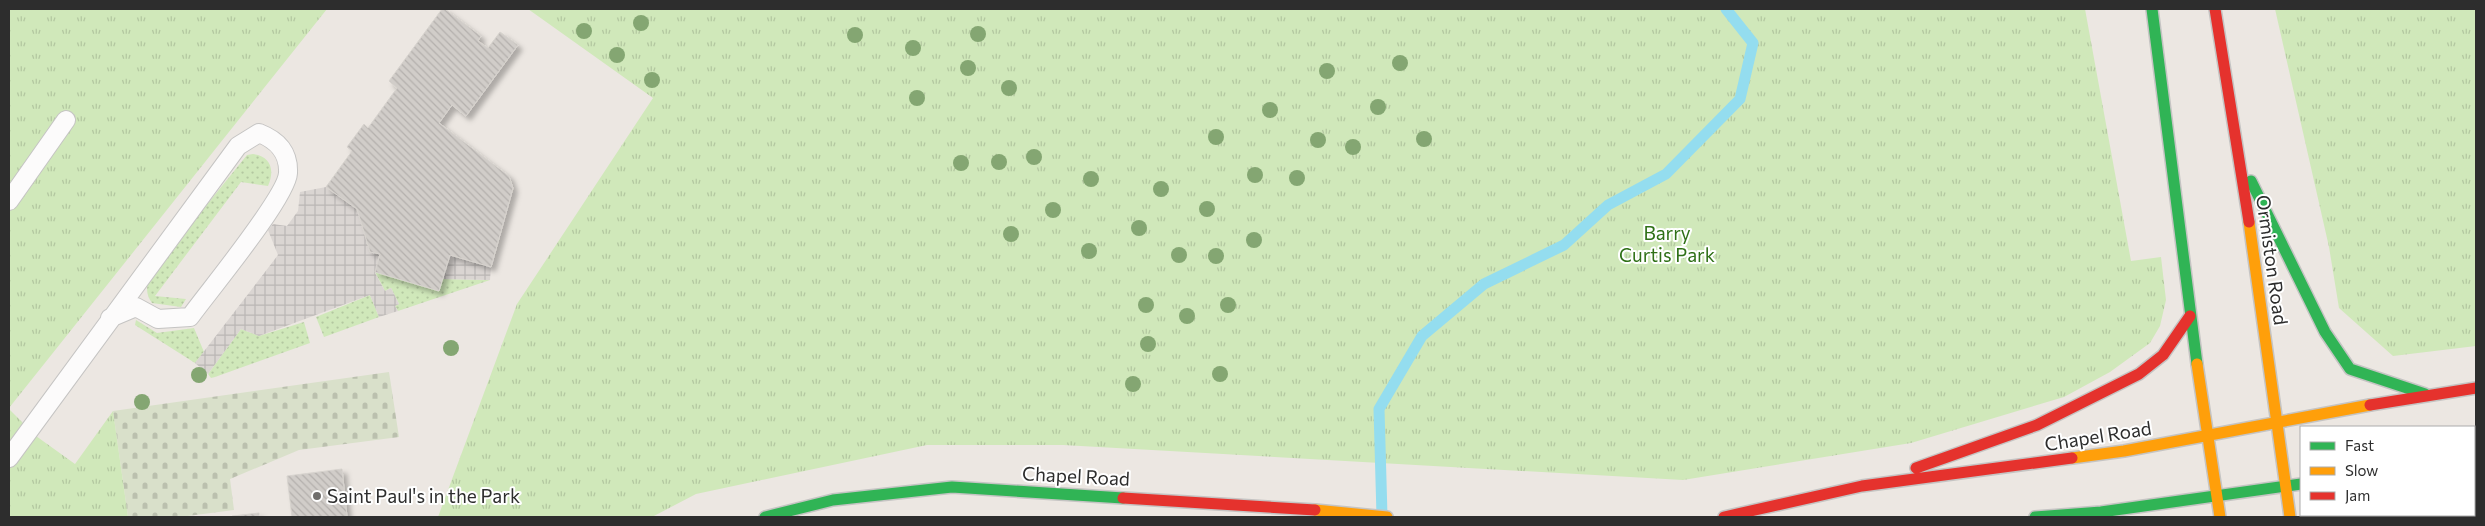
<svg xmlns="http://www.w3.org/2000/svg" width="2485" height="526" font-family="Commissioner,sans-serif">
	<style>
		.cemetery { fill: url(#cemetery-stones) }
		.park { fill: url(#park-tufts) }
		.garden { fill: url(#garden-dots) }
		.plaza { fill: url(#plaza-grid) }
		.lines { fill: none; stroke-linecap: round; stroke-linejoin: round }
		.stream { stroke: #94ddef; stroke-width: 11 }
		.building { fill: url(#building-back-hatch); stroke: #d7d3ce; filter: url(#shadow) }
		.lane-casing { stroke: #c5c4c3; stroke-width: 20 }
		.fast-casing { stroke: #c5c4c3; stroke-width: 14 }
		.slow-casing { stroke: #c5c4c3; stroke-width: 14 }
		.jam-casing { stroke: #c5c4c3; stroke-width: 14 }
		.lane { stroke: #fcfbfb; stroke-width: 18 }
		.fast { stroke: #30b455; stroke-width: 11 }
		.slow { stroke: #ff9f0a; stroke-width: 11 }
		.jam { stroke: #e5322d; stroke-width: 11 }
		.tree { fill: #84a672 }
		.poi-dot { fill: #706e6c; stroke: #fff; stroke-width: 2 }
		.labels { text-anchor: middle; stroke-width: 4; stroke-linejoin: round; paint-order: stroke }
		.park-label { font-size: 19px; fill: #2f7017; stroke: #fff }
		.street-label { font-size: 19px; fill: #2d2d2d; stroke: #fff }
		.poi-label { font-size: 19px; fill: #2d2d2d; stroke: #fff; text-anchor: start }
	</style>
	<defs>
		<pattern id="cemetery-stones" width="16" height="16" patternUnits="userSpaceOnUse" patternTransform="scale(1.25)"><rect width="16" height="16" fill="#d9e0ca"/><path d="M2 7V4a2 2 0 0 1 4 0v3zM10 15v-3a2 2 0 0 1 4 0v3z" fill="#bbc0ae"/></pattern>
		<pattern id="park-tufts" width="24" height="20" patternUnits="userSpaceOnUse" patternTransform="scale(1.25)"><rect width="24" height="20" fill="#d0e8ba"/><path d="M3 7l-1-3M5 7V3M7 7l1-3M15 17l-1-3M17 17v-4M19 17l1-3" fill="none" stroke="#b3c7a0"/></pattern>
		<pattern id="garden-dots" width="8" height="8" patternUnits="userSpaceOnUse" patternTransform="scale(1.25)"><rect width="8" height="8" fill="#d0e8ba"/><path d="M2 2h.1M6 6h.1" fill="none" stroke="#b3c7a0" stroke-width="1.8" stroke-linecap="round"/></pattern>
		<pattern id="plaza-grid" width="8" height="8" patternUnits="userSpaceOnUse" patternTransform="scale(1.25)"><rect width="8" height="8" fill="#dad5d2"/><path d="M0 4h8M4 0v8" fill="none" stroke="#bbb7b5"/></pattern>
		<pattern id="building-back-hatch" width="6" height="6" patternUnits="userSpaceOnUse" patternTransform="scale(1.25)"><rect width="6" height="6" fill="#d1cdc9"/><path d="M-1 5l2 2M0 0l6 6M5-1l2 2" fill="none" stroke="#b4b0ad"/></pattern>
		<filter id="shadow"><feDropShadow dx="4.5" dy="4.5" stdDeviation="2.5" flood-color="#0004"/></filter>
	</defs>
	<rect width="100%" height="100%" fill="#ece7e2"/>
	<!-- cemetery -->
	<path class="cemetery" d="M389 372 399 437 299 450 230 479 234 510 180 517H128L113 411Z"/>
	<!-- park -->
	<path class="park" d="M9 9H327L9 408Z
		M528 9H2085L2131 261 2161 257 2166 300 2160 326 2150 343 2110 372 2064 397 1911 443 1683 480 1063 445H927L696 494 652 517H438L517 304 653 98Z
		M2275 9H2476V346L2393 356 2339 308 2329 247Z
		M9 409 36 436 75 464 113 411 128 517H9Z"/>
	<!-- garden -->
	<path class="garden" d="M253 154C271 156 275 170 268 186L241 182 155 296 186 299 181 307 152 303C143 291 148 281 154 270L247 155Z
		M375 272 439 291 442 279 490 280 398 311 395 306 399 304 391 288 385 291Z
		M370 295 379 317 324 337 316 317Z
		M136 320 157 333 194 328 204 352 195 363 135 325Z
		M304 322 310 343 215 377 211 378 208 374 241 329 259 336Z"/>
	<!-- plaza -->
	<path class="plaza" d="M326 187 357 209 370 252 380 254 375 273 385 291 391 288 399 304 395 306 398 311 379 317 370 295 259 336 241 329 208 374 195 363 278 255 268 230 273 224 287 226 298 211 300 192Z
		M450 255 491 267 490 280 442 279Z"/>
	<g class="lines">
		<!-- stream -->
		<path class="stream" d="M1382 516 1379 409 1422 336 1484 284 1564 245 1608 205 1666 174 1740 99 1753 43 1726 9"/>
	</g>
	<!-- building -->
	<path class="building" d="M442 9H445L481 36 478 41 488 48 500 32 518 45 466 116 452 105 439 123 509 176 513 188 491 267 450 255 439 291 375 272 380 254 370 252 357 209 326 187 352 151 347 147 364 124 368 128 397 88 389 81Z
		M342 469 347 517H292L287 476Z
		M259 513V517H232V516Z"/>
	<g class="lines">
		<!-- lane casing -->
		<g class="lane-casing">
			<path id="lane" d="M9 201 66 120
				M9 458 238 146 259 133C277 140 289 152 288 173 287 197 208 292 190 317L158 319 136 307 110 318"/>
		</g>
		<!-- fast casing -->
		<g class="fast-casing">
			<path id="fast" d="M2152 9 2197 364
				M2251 181 2325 332 2350 369 2425 394
				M2474 459H2476
				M765 517 833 500 952 487 1123 498
				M2035 517 2101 512 2301 484"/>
		</g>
		<!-- slow casing -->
		<g class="slow-casing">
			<path id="slow" d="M2249 222 2290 517
				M2197 364 2220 517
				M2072 458 2124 451 2370 405
				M2474 481 2476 480
				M1315 510 1387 517"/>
		</g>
		<!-- jam casing -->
		<g class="jam-casing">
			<path id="jam" d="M2215 9 2249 222
				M2370 405 2476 388
				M1916 468 2037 425 2139 374 2163 355 2190 316
				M1123 498 1315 510
				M1724 517 1862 486 2072 458
				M2379 517 2384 515"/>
		</g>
		<!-- lane -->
		<use href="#lane" class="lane"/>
		<!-- fast -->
		<use href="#fast" class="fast"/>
		<!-- slow -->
		<use href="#slow" class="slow"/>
		<!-- jam -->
		<use href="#jam" class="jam"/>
	</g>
	<!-- trees -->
	<g class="tree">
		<circle cx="641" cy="23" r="8"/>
		<circle cx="584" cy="31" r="8"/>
		<circle cx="978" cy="34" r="8"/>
		<circle cx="855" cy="35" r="8"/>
		<circle cx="913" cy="48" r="8"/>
		<circle cx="617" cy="55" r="8"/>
		<circle cx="1400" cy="63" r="8"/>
		<circle cx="968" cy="68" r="8"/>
		<circle cx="1327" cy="71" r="8"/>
		<circle cx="652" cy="80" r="8"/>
		<circle cx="1009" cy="88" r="8"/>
		<circle cx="917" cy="98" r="8"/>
		<circle cx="1378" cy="107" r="8"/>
		<circle cx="1270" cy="110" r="8"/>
		<circle cx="1216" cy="137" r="8"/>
		<circle cx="1424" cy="139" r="8"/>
		<circle cx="1318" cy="140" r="8"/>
		<circle cx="1353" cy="147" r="8"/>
		<circle cx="1034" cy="157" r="8"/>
		<circle cx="999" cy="162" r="8"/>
		<circle cx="961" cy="163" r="8"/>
		<circle cx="1255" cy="175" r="8"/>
		<circle cx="1297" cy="178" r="8"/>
		<circle cx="1091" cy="179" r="8"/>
		<circle cx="1161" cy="189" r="8"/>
		<circle cx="1207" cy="209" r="8"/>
		<circle cx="1053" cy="210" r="8"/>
		<circle cx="1139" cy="228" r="8"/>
		<circle cx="1011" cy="234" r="8"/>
		<circle cx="1254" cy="240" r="8"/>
		<circle cx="1089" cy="251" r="8"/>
		<circle cx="1179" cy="255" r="8"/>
		<circle cx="1216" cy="256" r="8"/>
		<circle cx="1146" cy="305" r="8"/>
		<circle cx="1228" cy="305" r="8"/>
		<circle cx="1187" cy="316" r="8"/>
		<circle cx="1148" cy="344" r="8"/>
		<circle cx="451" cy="348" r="8"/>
		<circle cx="1220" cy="374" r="8"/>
		<circle cx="199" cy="375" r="8"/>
		<circle cx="1133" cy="384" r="8"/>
		<circle cx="142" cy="402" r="8"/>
	</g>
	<!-- markers -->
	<circle class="poi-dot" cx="317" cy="496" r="5"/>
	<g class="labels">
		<!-- park labels -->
		<g class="park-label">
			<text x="1667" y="240">Barry<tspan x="1667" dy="22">Curtis Park</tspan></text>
		</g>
		<!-- street labels -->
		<g class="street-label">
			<text transform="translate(2272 260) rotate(82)" y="7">Ormiston Road</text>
			<text transform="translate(2098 436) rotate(-9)" y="7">Chapel Road</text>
			<text transform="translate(1076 476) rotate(3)" y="7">Chapel Road</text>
		</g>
		<!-- poi labels -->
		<g class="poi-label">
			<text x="327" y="503">Saint Paul's in the Park</text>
		</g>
	</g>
	<!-- border -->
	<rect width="2485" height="526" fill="none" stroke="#2d2d2d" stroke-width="20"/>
	<!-- legend -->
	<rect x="2300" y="426" width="175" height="90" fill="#ffffff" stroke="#ababab"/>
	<rect x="2310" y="442" width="25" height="8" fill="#30b455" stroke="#ababab"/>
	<text x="2345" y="451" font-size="15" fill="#2d2d2d">Fast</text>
	<rect x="2310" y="467" width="25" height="8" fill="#ff9f0a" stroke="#ababab"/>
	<text x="2345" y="476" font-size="15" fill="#2d2d2d">Slow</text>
	<rect x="2310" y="492" width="25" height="8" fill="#e5322d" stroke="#ababab"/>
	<text x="2345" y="501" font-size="15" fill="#2d2d2d">Jam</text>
</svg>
